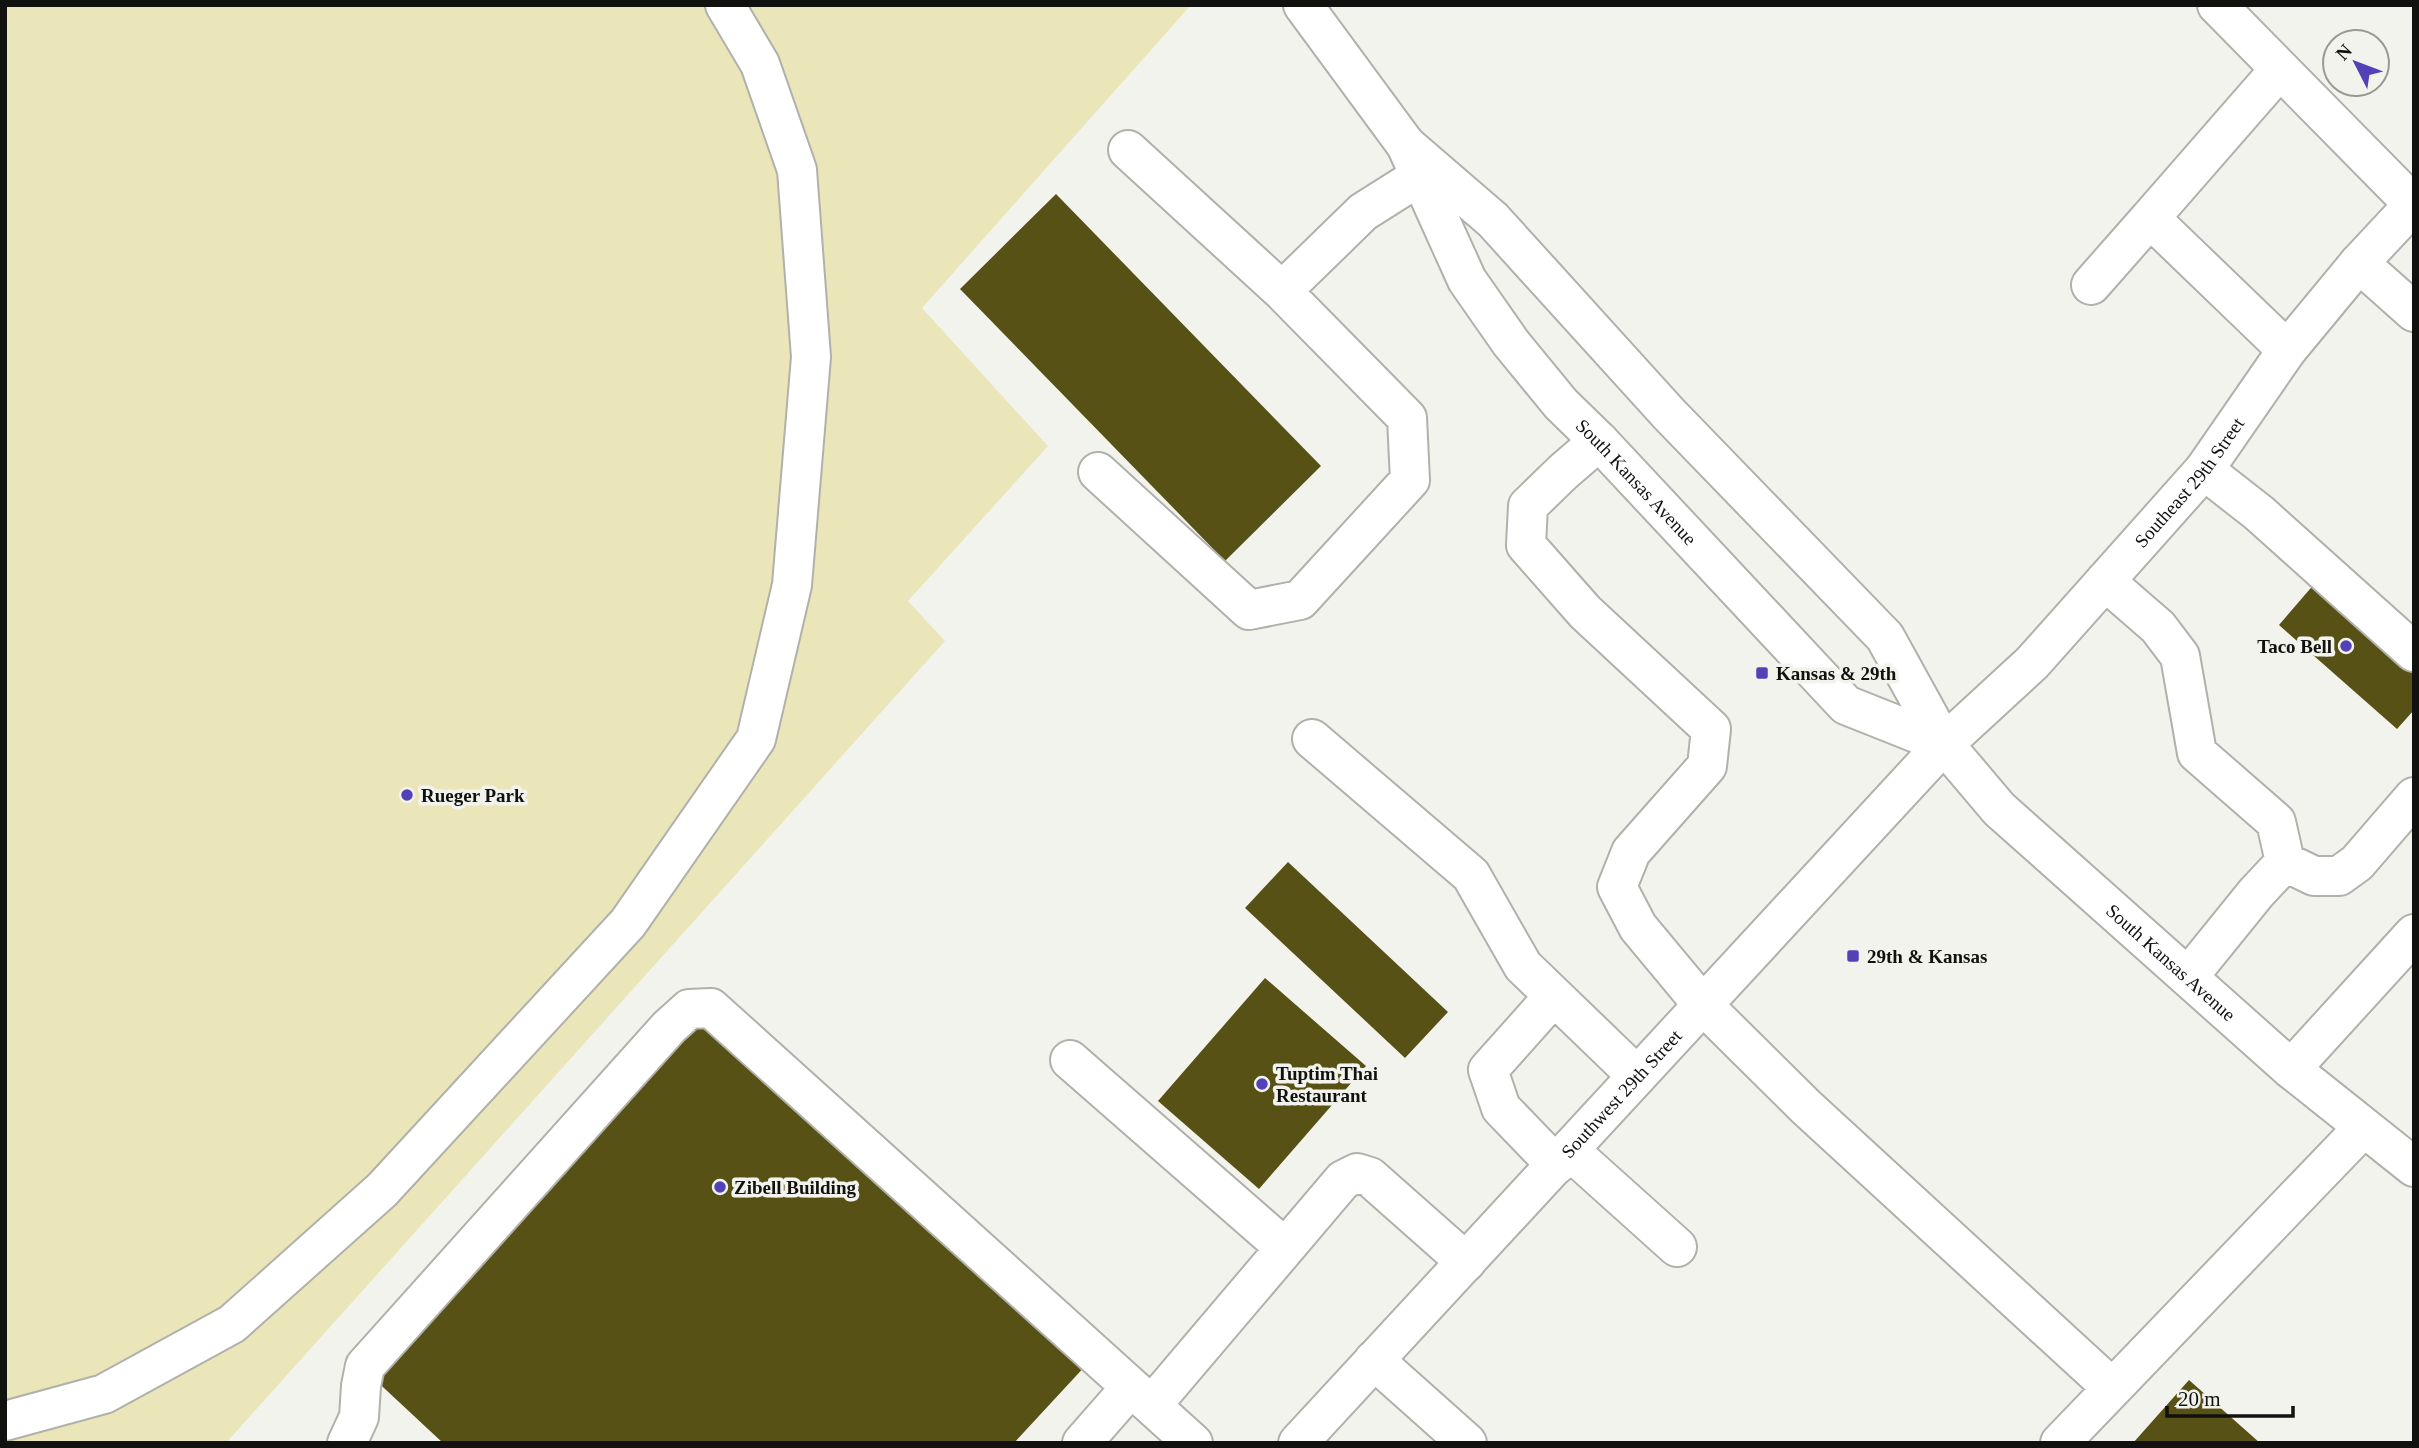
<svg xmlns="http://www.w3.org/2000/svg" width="2419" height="1448" font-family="Georgia,serif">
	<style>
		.green { fill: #eae6b9 }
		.building { fill: #575116 }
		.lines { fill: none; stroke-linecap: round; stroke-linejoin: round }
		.minor-casing { stroke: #b1b1ab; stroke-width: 42 }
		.major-casing { stroke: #b1b1ab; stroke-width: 42 }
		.minor { stroke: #fff; stroke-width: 38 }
		.major { stroke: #fff; stroke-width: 38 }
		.poi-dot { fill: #5341b8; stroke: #f3f3ed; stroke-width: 2.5 }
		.labels { text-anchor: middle; stroke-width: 7; stroke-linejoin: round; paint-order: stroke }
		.street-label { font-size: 19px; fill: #11110f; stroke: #f3f3ed }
		.poi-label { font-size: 19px; font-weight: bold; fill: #11110f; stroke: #f3f3ed; text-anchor: start }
	</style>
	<rect width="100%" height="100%" fill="#f3f3ed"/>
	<!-- green -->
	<path class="green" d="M5 5H1191L922 308 1048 446 908 601 945 641 226 1443H5Z"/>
	<!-- building -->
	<path class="building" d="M1056 194 1321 466 1225 561 960 289Z
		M2316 582 2414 668V710L2397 729 2279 625Z
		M1288 862 1448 1012 1405 1058 1245 908Z
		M1265 978 1366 1066 1259 1189 1158 1101Z
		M706 1012 1088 1363 1014 1443H443L370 1375Z
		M2189 1380 2260 1443H2133Z"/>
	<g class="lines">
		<!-- minor casing -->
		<g class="minor-casing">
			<path id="minor" d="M2217 5 2413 204
				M2280 69 2150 218 2287 350
				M1128 150 1282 291
				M2359 263 2414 312
				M2091 285 2150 218
				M1599 441 1563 472 1528 506 1526 545 1585 612 1711 729 1707 766 1631 852 1617 887 1638 927 1702 1004 1806 1107 2112 1388
				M2204 470 2259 513 2414 652
				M1098 472 1249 610 1300 600 1410 480 1407 418 1282 291 1363 212 1420 176
				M2105 581 2158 627 2180 656 2197 753 2276 822 2285 862
				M1312 739 1471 875 1523 966 1637 1076
				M2285 862 2314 876H2339L2357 863 2414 797
				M2188 977 2256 893 2285 862
				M1554 996 1488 1070 1501 1108 1556 1165
				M1070 1060 1285 1248
				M2291 1069 2414 934
				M1569 1150 1677 1247
				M1374 1360 1467 1443
				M1152 1405 1343 1180 1357 1173 1370 1177 1466 1262
				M5 1421 104 1394 232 1324 382 1190 628 923 756 739 792 585 811 357 797 170 760 64 725 5
				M347 1443 359 1417 361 1386 365 1366 669 1027 689 1009 711 1008 1131 1387
				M1082 1443 1131 1387 1193 1443
				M2060 1443 2363 1128"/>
		</g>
		<!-- major casing -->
		<g class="major-casing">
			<g id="major">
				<path id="s1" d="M1303 5 1406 145 1467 280 1511 343 1561 404 1599 441 1846 705 1944 744"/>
				<path id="s2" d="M1406 145 1493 220 1669 414 1885 637 1944 744 1999 809 2291 1069 2414 1167"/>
				<path id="s3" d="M1298 1443 1944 744 2032 663 2204 470 2287 350 2359 263 2414 204"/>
			</g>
		</g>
		<!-- minor -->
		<use href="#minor" class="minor"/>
		<!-- major -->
		<use href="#major" class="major"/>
	</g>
	<!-- markers -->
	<g class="poi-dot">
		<circle cx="2346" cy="646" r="7"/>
		<rect x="1755" y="666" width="14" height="14" rx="3.5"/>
		<circle cx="407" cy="795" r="7"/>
		<rect x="1846" y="949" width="14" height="14" rx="3.5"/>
		<circle cx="1262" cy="1084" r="7"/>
		<circle cx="720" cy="1187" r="7"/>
	</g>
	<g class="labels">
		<!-- street labels -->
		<g class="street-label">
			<text dy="7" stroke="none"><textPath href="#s1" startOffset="586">South Kansas Avenue</textPath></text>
			<text dy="7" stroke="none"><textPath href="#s3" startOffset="1311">Southeast 29th Street</textPath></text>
			<text dy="7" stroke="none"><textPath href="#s2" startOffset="1125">South Kansas Avenue</textPath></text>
			<text dy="7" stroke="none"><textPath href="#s3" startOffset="476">Southwest 29th Street</textPath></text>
		</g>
		<!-- poi labels -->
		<g class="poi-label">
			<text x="2332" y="653" text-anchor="end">Taco Bell</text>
			<text x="1776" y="680">Kansas &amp; 29th</text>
			<text x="421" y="802">Rueger Park</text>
			<text x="1867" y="963">29th &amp; Kansas</text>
			<text x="1276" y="1080">Tuptim Thai<tspan x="1276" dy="22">Restaurant</tspan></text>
			<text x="734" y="1194">Zibell Building</text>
		</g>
	</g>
	<!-- border -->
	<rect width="2419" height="1448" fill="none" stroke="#11110f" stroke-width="14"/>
	<!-- north arrow -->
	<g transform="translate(2356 63) rotate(312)"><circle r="33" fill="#f3f3ed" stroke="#999994" stroke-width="2"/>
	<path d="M0-5L12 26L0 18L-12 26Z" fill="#5341b8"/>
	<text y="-10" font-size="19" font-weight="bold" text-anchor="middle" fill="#11110f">N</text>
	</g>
	<!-- scale -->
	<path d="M2167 1406v10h126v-10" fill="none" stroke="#11110f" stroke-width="3.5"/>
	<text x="2178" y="1406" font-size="21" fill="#11110f" stroke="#f3f3ed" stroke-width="5" paint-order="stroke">20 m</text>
</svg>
